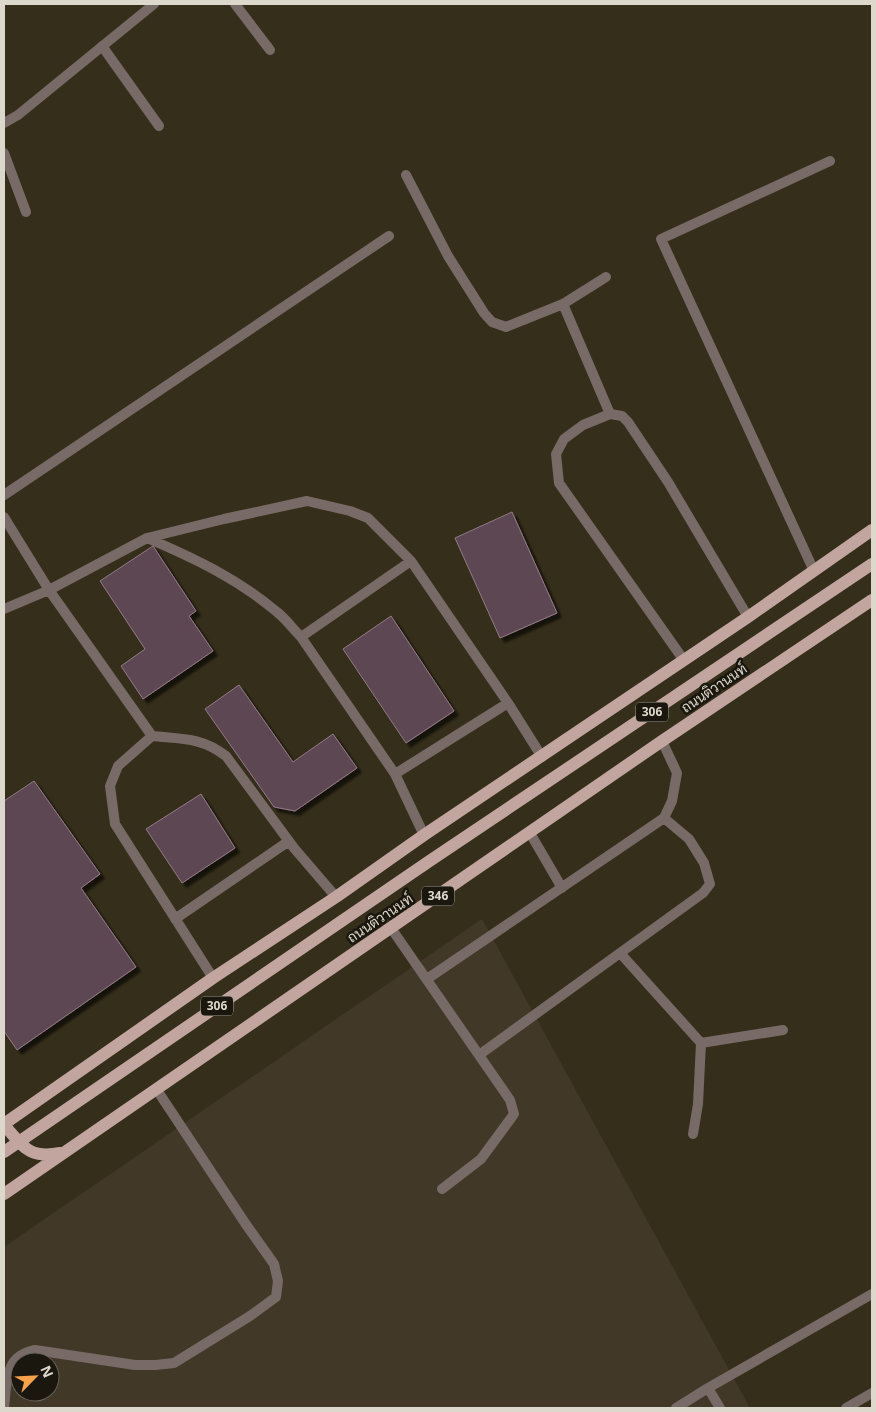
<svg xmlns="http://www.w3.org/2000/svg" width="876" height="1412" font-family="'Noto Sans',Sarabun,sans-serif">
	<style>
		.commercial { fill: #413827; fill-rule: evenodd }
		.building { fill: #5c4652; stroke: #937b88; filter: url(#shadow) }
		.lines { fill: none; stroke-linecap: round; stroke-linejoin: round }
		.lane { stroke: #786a67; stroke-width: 10 }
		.street { stroke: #786a67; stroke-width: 10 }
		.primary { stroke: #c1a59e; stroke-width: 12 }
		.labels { text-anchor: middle; stroke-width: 5; stroke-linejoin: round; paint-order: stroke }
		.shield { fill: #1a170e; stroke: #a29e92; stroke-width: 1 }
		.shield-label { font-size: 12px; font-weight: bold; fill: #dcd8cb }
		.street-label { font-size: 14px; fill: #dcd8cb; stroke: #1a170e }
	</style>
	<defs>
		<filter id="shadow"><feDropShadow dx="4.5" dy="4.5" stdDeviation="1" flood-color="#0009"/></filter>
	</defs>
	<rect width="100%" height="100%" fill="#352e1a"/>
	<!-- commercial -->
	<path class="commercial" d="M482 919 750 1408H4V1247ZM20 1362H50V1392H20Z"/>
	<!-- building -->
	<path class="building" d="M512 512 557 613 500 638 455 538Z
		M153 546 196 611 189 616 213 651 143 699 121 666 145 649 100 581Z
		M391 616 454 711 406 743 343 649Z
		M239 685 293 762 333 734 357 768 295 811 274 807 205 709Z
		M34 781 100 874 81 888 136 967 17 1050 4 1031V801Z
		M201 794 235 848 182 883 146 829Z"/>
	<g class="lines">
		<!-- lane -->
		<path class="lane" d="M406 175 448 256 484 313 492 322 506 327 563 304
			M606 277 563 304 610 414
			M4 495 389 236
			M4 517 49 590 152 736C182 739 201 737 226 756L294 848 336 897
			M147 538C194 558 238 579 277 612 286 619 293 629 301 637
			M814 571 661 239 830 161
			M4 609 49 590 147 538 224 519 307 501 350 511 368 518 411 561
			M683 659 559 483 556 454 564 439 583 425 610 414 622 416 628 422 668 482 748 617
			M152 736 118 766 110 786 115 824 213 978
			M395 774 508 703
			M530 833 562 888
			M424 835 395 774 301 637 411 561 508 703 542 757
			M175 919 289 841
			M391 928 510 1100 514 1114 481 1159 442 1189
			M620 953 701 1043 783 1030
			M427 979 664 818 672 801 677 773 662 741
			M479 1055 703 893 710 884 704 863 689 839 664 818
			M693 1134 698 1104 701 1043
			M708 1388 872 1294
			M4 1408C7 1382 4 1356 35 1350L135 1365H155L174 1363 250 1316 276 1297 278 1281 274 1264 245 1223 157 1090
			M676 1408 708 1388 720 1408
			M846 1408 872 1393"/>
		<!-- street -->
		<path class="street" d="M235 4 270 50
			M102 46 159 126
			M4 123 18 115 154 4
			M4 153 26 212"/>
		<!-- primary -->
		<path class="primary" d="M4 1124 213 978 336 897 424 835 748 617 872 530
			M4 1125C23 1146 28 1159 60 1153
			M4 1152 431 860 872 564
			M4 1194 662 741 872 600"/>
	</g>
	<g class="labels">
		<!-- shield labels -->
		<g class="shield">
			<rect x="636" y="702.5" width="32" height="19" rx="4"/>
			<rect x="422" y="886.5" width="32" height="19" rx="4"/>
			<rect x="201" y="996.5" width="32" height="19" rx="4"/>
		</g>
		<g class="shield-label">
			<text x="652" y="716">306</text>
			<text x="438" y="900">346</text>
			<text x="217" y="1010">306</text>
		</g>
		<!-- street labels -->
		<g class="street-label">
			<text transform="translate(714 688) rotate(-34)" y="5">ถนนติวานนท์</text>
			<text transform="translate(380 918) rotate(-34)" y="5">ถนนติวานนท์</text>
		</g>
	</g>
	<!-- border -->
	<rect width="876" height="1412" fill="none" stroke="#dcd8cb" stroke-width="10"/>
	<!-- north arrow -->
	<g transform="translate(35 1377) rotate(66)"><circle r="24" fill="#1a170e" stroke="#68645a"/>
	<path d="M0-4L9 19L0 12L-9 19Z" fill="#f6a248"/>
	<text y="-8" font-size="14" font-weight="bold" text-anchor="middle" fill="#dcd8cb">N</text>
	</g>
</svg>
